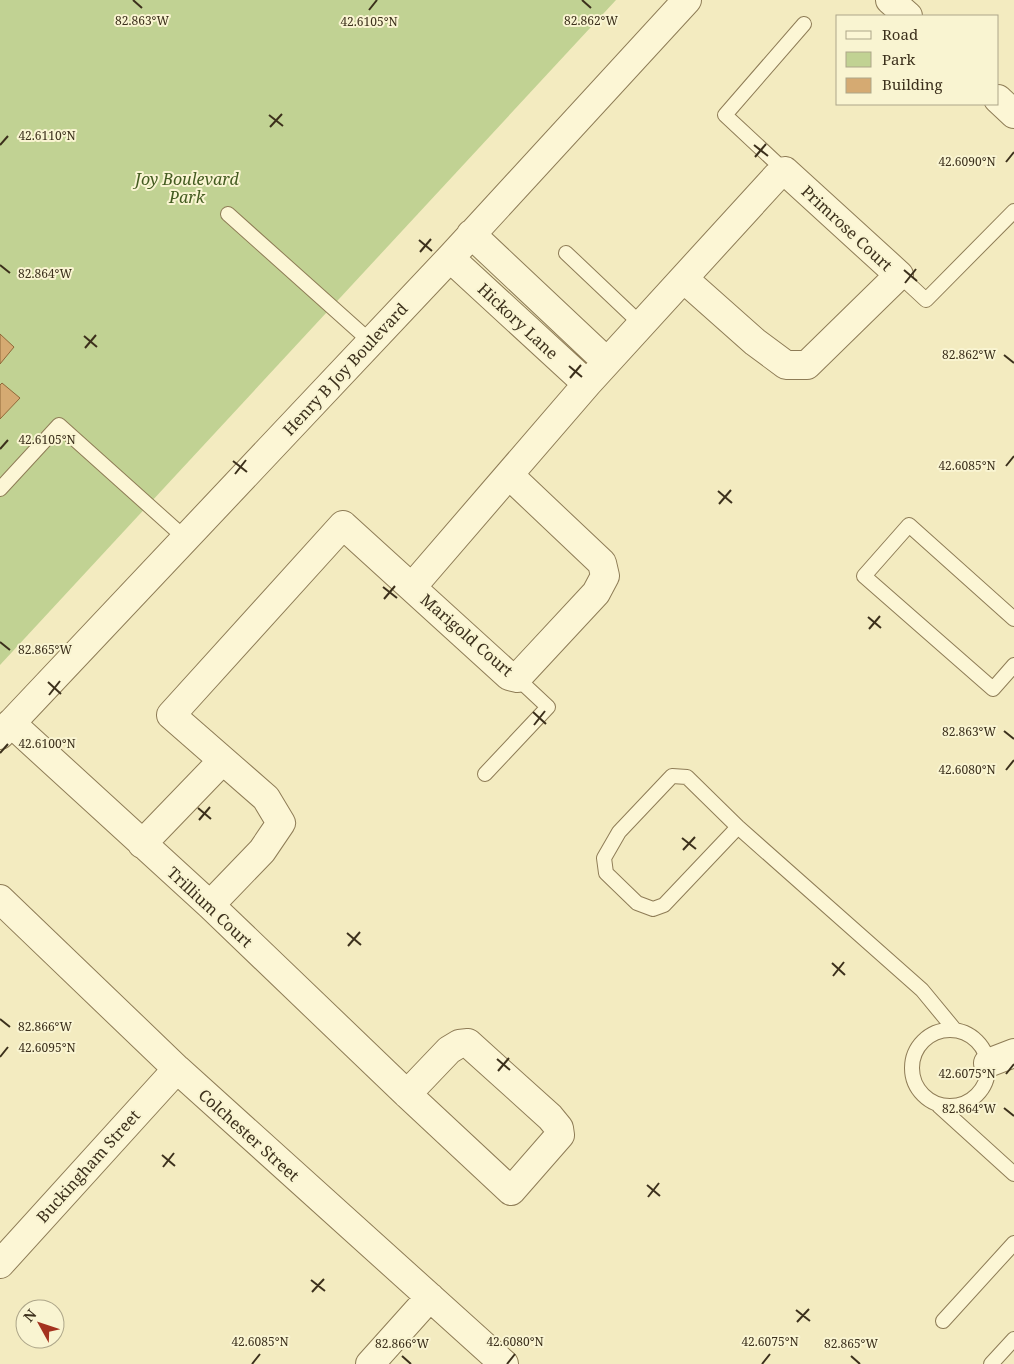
<svg xmlns="http://www.w3.org/2000/svg" width="1014" height="1364" font-family="'Noto Serif',serif">
	<style>
		.green { fill: #c1d293 }
		.building { fill: #d5aa72; stroke: #906839 }
		.lines { fill: none; stroke-linecap: round; stroke-linejoin: round }
		.service-casing { stroke: #8e7c56; stroke-width: 16 }
		.minor-casing { stroke: #8e7c56; stroke-width: 30 }
		.service { stroke: #fcf6d5; stroke-width: 14 }
		.minor { stroke: #fcf6d5; stroke-width: 28 }
		.ticks { fill: none; stroke: #3c301c; stroke-width: 2 }
		.labels { text-anchor: middle; stroke-width: 4; stroke-linejoin: round; paint-order: stroke }
		.park-label { font-size: 16px; font-style: italic; fill: #435b20; stroke: #f9f4d1 }
		.street-label { font-size: 16px; fill: #3c301c; stroke: #f9f4d1 }
		.ticks-label { font-size: 12px; text-anchor: middle; fill: #3c301c; stroke: #f9f4d1; stroke-width: 4; stroke-linejoin: round; paint-order: stroke }
	</style>
	<rect width="100%" height="100%" fill="#f3ebc0"/>
	<!-- green -->
	<path class="green" d="M0 0H616L0 665Z"/>
	<!-- building -->
	<path class="building" d="M0 334 14 347 0 364Z
		M2 383 20 398 0 419V385Z"/>
	<g class="lines">
		<!-- service casing -->
		<g class="service-casing">
			<path id="service" d="M785 171 725 115 804 24
				M228 214 371 342
				M566 253 642 325
				M899 275 926 300 1014 211
				M0 489 59 425 185 538
				M1014 619 909 525 864 576 993 689 1014 665
				M485 774 548 707 517 678
				M738 827 664 905 653 909 637 903 606 873 604 858 619 832 672 776 687 777 738 827 922 990 955 1030
				M912 1068a38 38 0 1 1 76 0a38 38 0 1 1-76 0Z
				M939 1106 1014 1174
				M943 1321 1014 1243
				M991 1364 1014 1339"/>
		</g>
		<!-- minor casing -->
		<g class="minor-casing">
			<path id="minor" d="M890 0 908 16
				M998 99 1014 114
				M471 234 607 362
				M450 258 587 384
				M412 587 587 384 776 177 785 171 899 275 807 365H786L755 342 684 279
				M11 723 210 905 407 1094 511 1191 560 1135 559 1128 550 1117 468 1043 459 1044 449 1050 407 1094
				M0 735 450 258 687 0
				M142 844 222 761
				M0 899 177 1069 504 1364
				M210 905 262 851 281 823 266 798 171 715 343 525 509 676 517 678 596 593 605 576 602 563 509 475
				M988 1063 1014 1053
				M0 1264 177 1069
				M370 1364 430 1297"/>
		</g>
		<!-- service -->
		<use href="#service" class="service"/>
		<!-- minor -->
		<use href="#minor" class="minor"/>
	</g>
	<!-- ticks -->
	<path class="ticks" d="M133 0 142 8M582 0 591 8M369 10 377 0M269 115 283 126M270 127 282 114M0 145 8 136M754 145 768 156M755 157 766 144M1006 162 1014 152M419 240 432 251M420 252 431 239M0 265 10 273M904 270 917 281M905 283 916 269M84 336 97 347M85 348 96 335M1004 355 1014 363M569 366 582 377M570 378 581 365M0 449 8 440M233 461 247 472M1006 466 1014 456M235 474 246 460M718 491 732 503M719 504 731 490M383 587 397 598M384 599 395 586M868 617 881 628M869 629 880 616M0 642 10 650M48 682 61 694M49 695 60 681M533 712 546 724M534 725 545 711M1004 731 1014 739M0 753 8 744M1006 770 1014 760M198 808 211 819M199 820 210 807M682 838 696 849M683 850 695 837M347 933 361 945M348 946 360 932M832 963 845 975M833 976 844 962M0 1019 10 1027M0 1057 8 1047M497 1059 510 1070M498 1071 509 1058M1006 1074 1014 1064M1004 1108 1014 1116M162 1155 175 1166M163 1167 174 1153M647 1185 660 1196M648 1197 659 1183M311 1280 325 1291M312 1292 324 1279M796 1310 810 1321M797 1322 809 1309M402 1356 411 1364M851 1356 860 1364M252 1364 260 1354M507 1364 515 1354M762 1364 770 1354"/>
	<g class="labels">
		<!-- park labels -->
		<g class="park-label">
			<text x="187" y="185">Joy Boulevard<tspan x="187" dy="18">Park</tspan></text>
		</g>
		<!-- street labels -->
		<g class="street-label">
			<text transform="translate(847 228) rotate(43)" y="6">Primrose Court</text>
			<text transform="translate(518 321) rotate(43)" y="6">Hickory Lane</text>
			<text transform="translate(345 369) rotate(-47)" y="6">Henry B Joy Boulevard</text>
			<text transform="translate(467 635) rotate(41)" y="6">Marigold Court</text>
			<text transform="translate(210 907) rotate(43)" y="6">Trillium Court</text>
			<text transform="translate(249 1135) rotate(42)" y="6">Colchester Street</text>
			<text transform="translate(88 1166) rotate(-48)" y="6">Buckingham Street</text>
		</g>
	</g>
	<g class="ticks-label">
		<text x="142" y="25">82.863°W</text>
		<text x="591" y="25">82.862°W</text>
		<text x="369" y="26">42.6105°N</text>
		<text x="47" y="140">42.6110°N</text>
		<text x="967" y="166">42.6090°N</text>
		<text x="45" y="278">82.864°W</text>
		<text x="969" y="359">82.862°W</text>
		<text x="47" y="444">42.6105°N</text>
		<text x="967" y="470">42.6085°N</text>
		<text x="45" y="654">82.865°W</text>
		<text x="969" y="736">82.863°W</text>
		<text x="47" y="748">42.6100°N</text>
		<text x="967" y="774">42.6080°N</text>
		<text x="45" y="1031">82.866°W</text>
		<text x="47" y="1052">42.6095°N</text>
		<text x="967" y="1078">42.6075°N</text>
		<text x="969" y="1113">82.864°W</text>
		<text x="260" y="1346">42.6085°N</text>
		<text x="515" y="1346">42.6080°N</text>
		<text x="770" y="1346">42.6075°N</text>
		<text x="402" y="1348">82.866°W</text>
		<text x="851" y="1348">82.865°W</text>
	</g>
	<!-- legend -->
	<rect x="836" y="15" width="162" height="90" fill="#f9f4d1" stroke="#ada689"/>
	<rect x="846" y="31" width="25" height="8" fill="#fcf6d5" stroke="#ada689"/>
	<text x="882" y="40" font-size="15" fill="#3c301c">Road</text>
	<rect x="846" y="52" width="25" height="15" fill="#c1d293" stroke="#ada689"/>
	<text x="882" y="65" font-size="15" fill="#3c301c">Park</text>
	<rect x="846" y="78" width="25" height="15" fill="#d5aa72" stroke="#ada689"/>
	<text x="882" y="90" font-size="15" fill="#3c301c">Building</text>
	<!-- north arrow -->
	<g transform="translate(40 1324) rotate(310)"><circle r="24" fill="#f9f4d1" stroke="#ada689"/>
	<path d="M0-4L9 19L0 12L-9 19Z" fill="#a4321f"/>
	<text y="-8" font-size="14" font-weight="bold" text-anchor="middle" fill="#3c301c">N</text>
	</g>
</svg>
